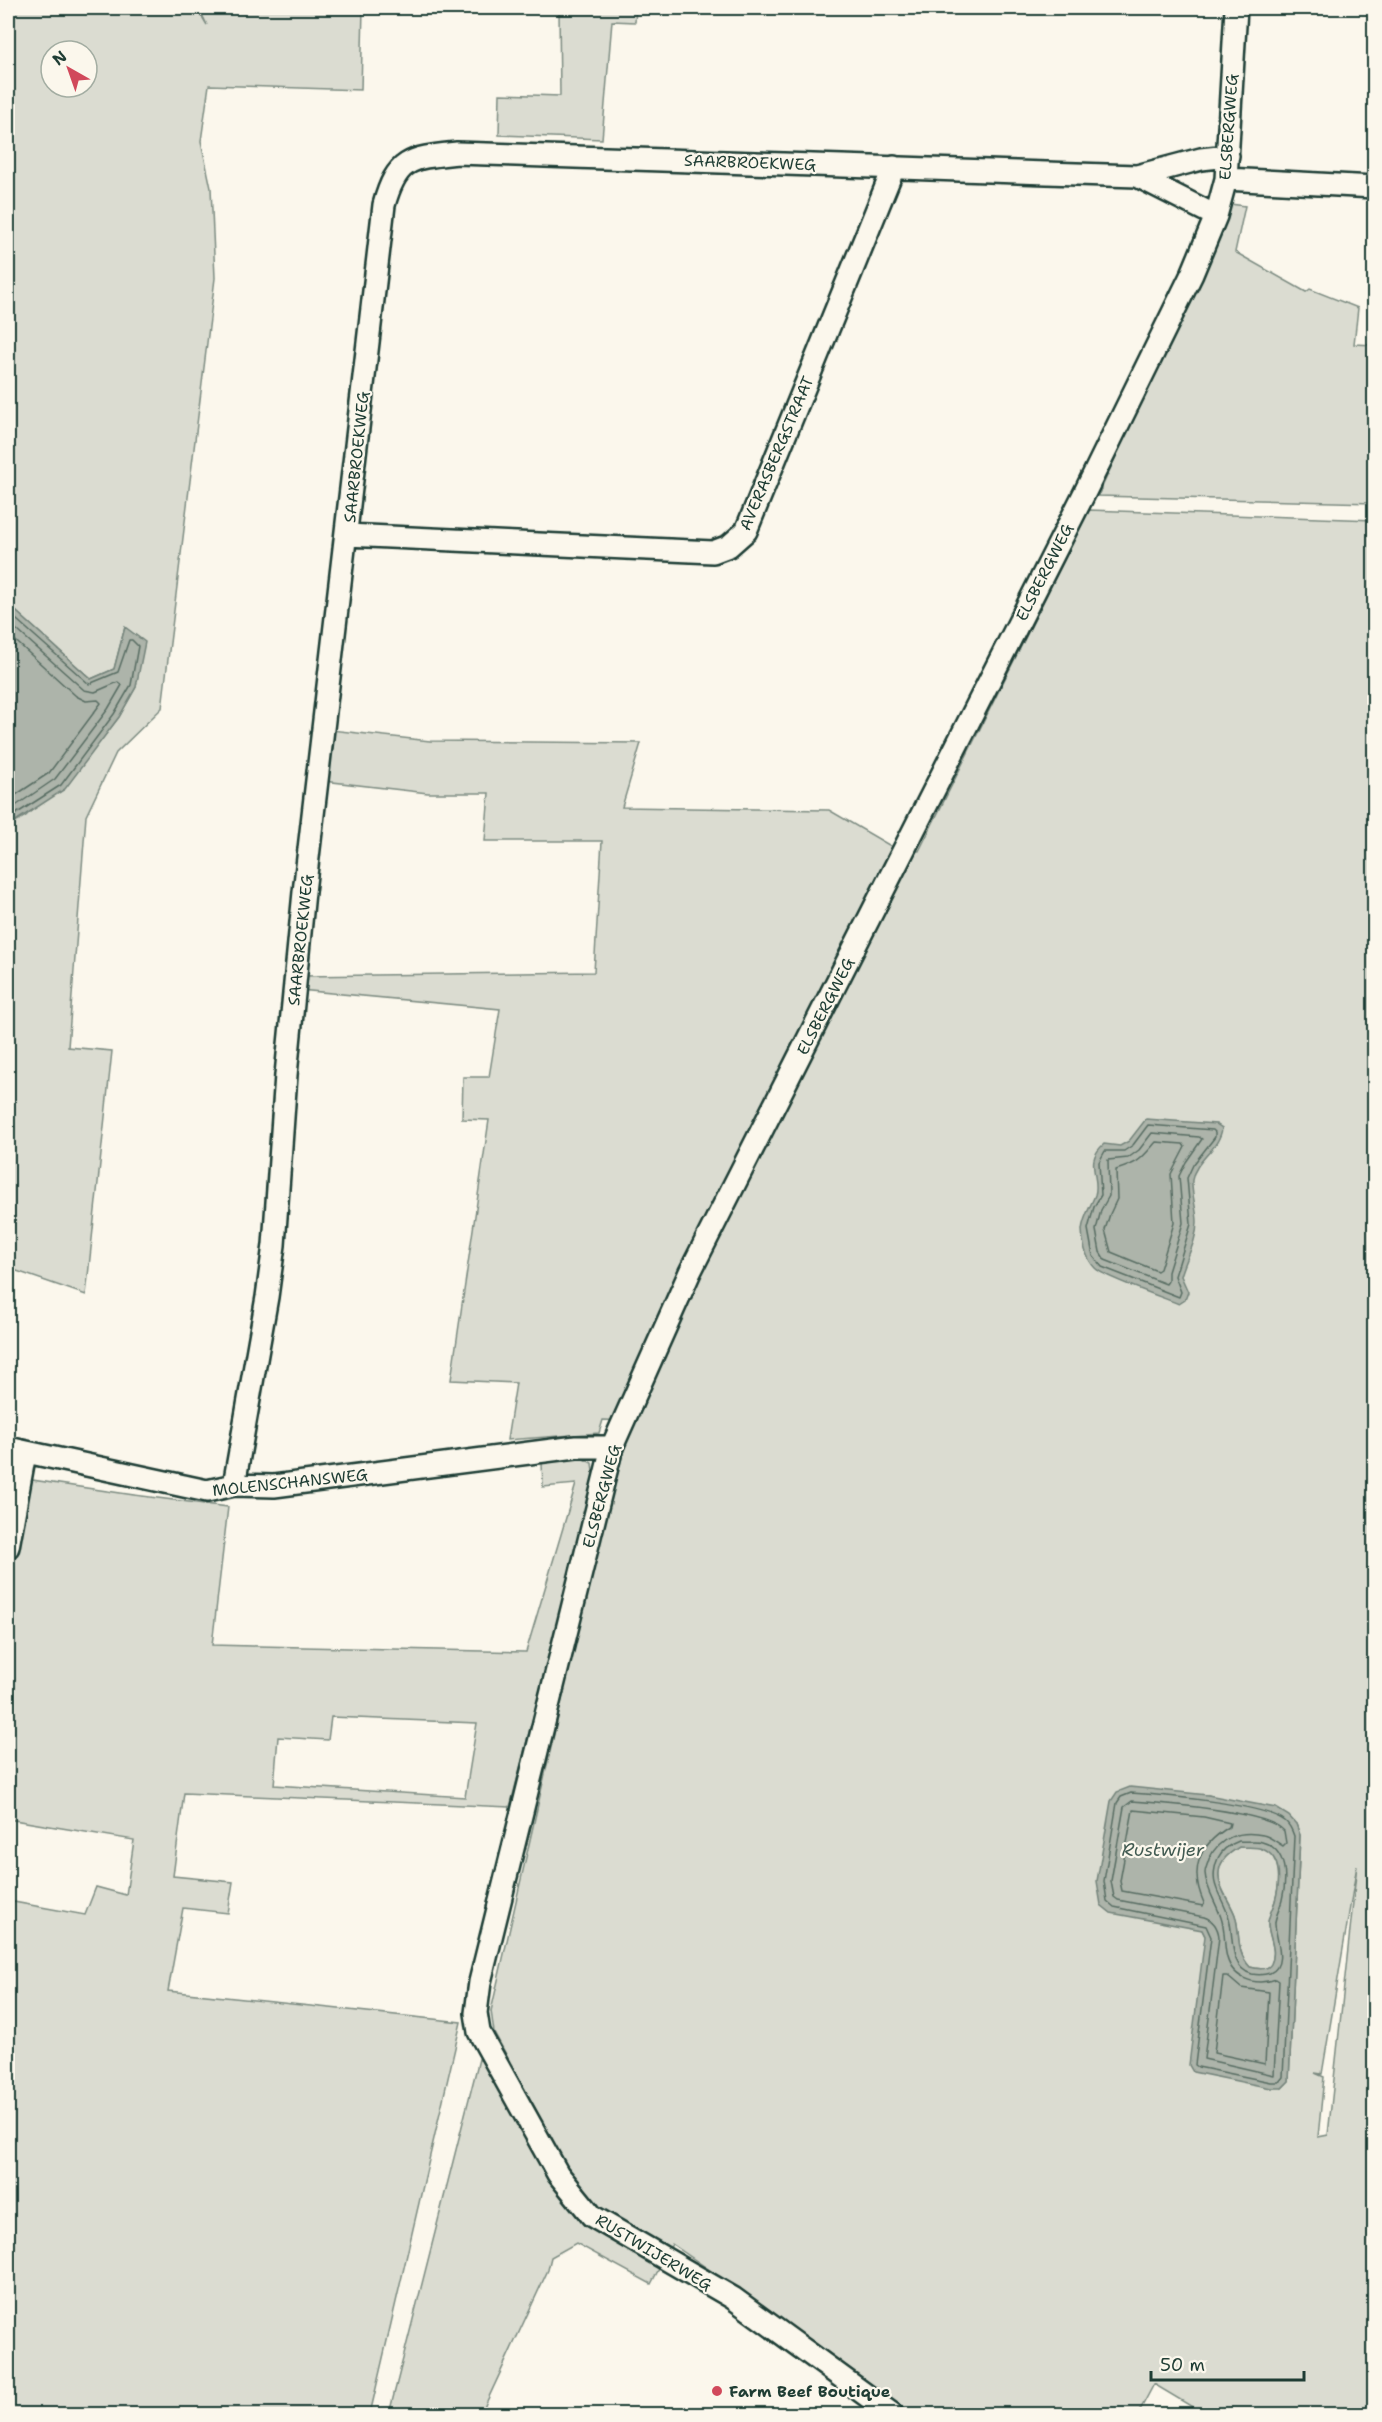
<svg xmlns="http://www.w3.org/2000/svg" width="1382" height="2422" font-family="'Shantell Sans',sans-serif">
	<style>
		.green { fill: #dbdcd1; stroke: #7d8c82; stroke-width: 1.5; fill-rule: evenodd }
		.water { fill: #adb4aa; stroke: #74847b; stroke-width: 1.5; fill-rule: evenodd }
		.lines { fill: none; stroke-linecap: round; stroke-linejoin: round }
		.shore { stroke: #586d63; stroke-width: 1.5 }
		.minor-casing { stroke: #1f3d34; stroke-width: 26 }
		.minor { stroke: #fbf7ec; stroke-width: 21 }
		.poi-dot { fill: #d1495b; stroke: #fbf7ec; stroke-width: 2 }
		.labels { text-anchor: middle; stroke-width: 4.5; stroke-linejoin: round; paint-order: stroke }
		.street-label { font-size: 16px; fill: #1f3d34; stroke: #fbf7ec }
		.poi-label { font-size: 16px; font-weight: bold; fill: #1f3d34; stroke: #fbf7ec; text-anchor: start }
		.water-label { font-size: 18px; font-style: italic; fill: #425b52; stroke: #fbf7ec }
	</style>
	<rect width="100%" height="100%" fill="#fbf7ec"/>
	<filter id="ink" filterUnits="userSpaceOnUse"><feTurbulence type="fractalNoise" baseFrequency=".0167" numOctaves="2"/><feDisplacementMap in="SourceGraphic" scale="12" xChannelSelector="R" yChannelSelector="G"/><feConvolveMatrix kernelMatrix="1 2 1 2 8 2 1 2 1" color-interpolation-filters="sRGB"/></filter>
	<g filter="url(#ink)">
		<!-- green -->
		<path class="green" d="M8 8H197L207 25 199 8H363L361 90 209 85 201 141 211 188 215 278 162 708 116 753 86 816 68 1047 112 1051 86 1295 8 1268V826L26 816 98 744 119 717 136 687 125 627 114 669 91 679 8 604ZM51 51H87V87H51Z
			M559 8H636L635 22 612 21 602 139 499 135 500 94 560 96Z
			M1230 204 1245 206 1235 252 1306 292 1310 289 1358 308 1354 344 1374 345V503L1098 496Z
			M1089 510 1374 520V2414H1204L1154 2384 1138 2414H912L817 2344 672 2244 651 2284 576 2243 551 2257 548 2270 481 2414H389L479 2059 489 2063 514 2108 537 2112 494 2032 491 2011 591 1572 632 1421 603 1420 599 1433 507 1440 516 1383 451 1380 489 1120 462 1119 463 1077H489L500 1009 300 990 304 976 594 972 602 841H485L489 793H428L324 781 331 730 430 741 641 743 622 807 829 810 894 848 919 851ZM1208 1795 1296 1824 1300 1835 1289 2081 1282 2088 1202 1930ZM1357 1865 1328 2135 1318 2137 1324 2077 1315 2073 1322 2074Z
			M579 1457 592 1463 594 1479 510 1807 184 1793 173 1876 233 1882 228 1913 183 1908 168 1991 461 2022 370 2414H8V1901L85 1915 96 1887 126 1895 134 1840 8 1819V1459L12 1477 134 1495 228 1507 212 1645 526 1652 576 1484 543 1487 542 1463ZM331 1717 477 1723 465 1797 274 1785 278 1737 328 1740Z
			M1239 1847C1245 1848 1255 1846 1262 1848 1283 1856 1280 1883 1275 1901 1273 1908 1269 1916 1268 1923 1268 1936 1278 1950 1271 1964 1267 1971 1257 1969 1250 1967 1235 1951 1241 1935 1235 1915 1231 1902 1217 1886 1219 1872 1220 1860 1229 1853 1239 1847Z"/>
		<!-- water -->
		<path class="water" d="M8 604 91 679 114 669 125 627 145 642 136 687 119 717 65 789 8 826Z
			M1146 1119 1216 1124 1222 1128C1220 1149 1195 1160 1192 1180 1191 1194 1197 1209 1197 1222 1197 1241 1186 1258 1181 1276L1188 1292 1185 1300 1179 1304C1164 1298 1103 1277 1095 1268 1086 1259 1082 1242 1082 1230 1083 1217 1091 1206 1095 1195 1101 1177 1083 1162 1104 1144L1120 1146 1129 1141Z
			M1130 1787 1208 1795 1276 1808 1289 1816 1296 1824 1300 1835 1289 2081 1282 2088H1271L1193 2072 1189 2065 1205 1936 1202 1930 1111 1913 1101 1905 1097 1881 1111 1801 1117 1792ZM1239 1847C1246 1848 1256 1846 1262 1849 1283 1857 1280 1883 1275 1901 1273 1908 1268 1916 1268 1923 1268 1936 1278 1950 1271 1964 1267 1971 1257 1969 1250 1967 1235 1951 1241 1935 1235 1915 1230 1902 1217 1886 1219 1872 1220 1859 1230 1853 1239 1847Z"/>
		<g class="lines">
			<!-- shore -->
			<path class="shore" d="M8 612 89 684 118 672 129 640H132L138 646 131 685 114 714 61 785 8 819
				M8 622 84 690 95 692 118 682 122 685 108 709 55 779 8 811
				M8 634 76 696 86 701 98 700 101 703 49 773 8 800
				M1148 1125 1213 1130 1215 1132V1137L1193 1165 1187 1178 1191 1224 1175 1276 1181 1292 1179 1297 1102 1267 1093 1256 1088 1229 1094 1207 1101 1195 1099 1162 1105 1151H1124L1133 1145Z
				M1152 1133 1199 1137 1202 1139 1186 1162 1179 1176 1183 1223 1168 1272V1281L1166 1284 1105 1260 1100 1252 1096 1230 1101 1210 1109 1196 1108 1160 1128 1158 1139 1150Z
				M1156 1142 1183 1144 1185 1147 1171 1174 1174 1223 1160 1269 1157 1271 1111 1252 1105 1230 1110 1214 1117 1199 1116 1170C1140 1162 1140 1160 1156 1142Z
				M1131 1793C1161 1795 1265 1804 1285 1821 1290 1825 1292 1830 1294 1836L1283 2077 1279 2082H1271L1198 2067 1195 2065 1211 1937 1206 1926 1114 1907 1107 1901 1104 1881 1117 1803 1121 1797Z
				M1132 1801C1161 1803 1268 1811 1284 1831L1286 1843 1283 1846C1277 1843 1270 1836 1263 1835 1240 1830 1219 1837 1209 1859 1208 1864 1205 1868 1205 1873 1206 1890 1218 1905 1222 1921 1225 1932 1224 1942 1226 1953 1230 1978 1254 1987 1276 1979L1279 1981 1274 2075 1204 2059 1219 1937C1218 1928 1213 1920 1204 1917L1118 1900 1114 1897 1111 1881 1124 1807Z
				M1133 1810 1204 1817 1230 1823 1229 1827C1198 1846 1189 1869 1204 1903L1203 1906 1122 1891 1120 1881Z
				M1239 1841C1246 1842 1255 1840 1262 1842 1288 1849 1287 1880 1282 1900 1280 1908 1276 1915 1275 1922 1274 1934 1289 1965 1270 1973 1264 1975 1257 1975 1252 1974 1228 1968 1234 1935 1229 1918 1222 1894 1207 1885 1218 1858 1222 1849 1231 1844 1239 1841Z
				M1223 1976H1227L1241 1988 1269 1992 1265 2064 1214 2053Z"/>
			<!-- minor casing -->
			<g class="minor-casing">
				<path id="minor" d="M1137 176 1216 216
					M1226 179 1374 187
					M347 535 713 552 729 546 746 531 894 167
					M8 1448 207 1491 234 1485 274 1486 576 1447H612
					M234 1485 267 1297 274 1245 286 1075 304 892 384 205C397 158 411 158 457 153L1137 176 1201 159 1228 156
					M8 1547 25 1453
					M892 2414 733 2298 592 2216 558 2174 479 2032 476 2013 480 1982 612 1447 690 1272 1084 494 1192 274 1216 216 1226 179 1236 8"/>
			</g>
			<!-- minor -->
			<use href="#minor" class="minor"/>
		</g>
	</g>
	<!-- markers -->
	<circle class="poi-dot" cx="717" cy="2391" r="6"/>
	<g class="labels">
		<!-- street labels -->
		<g class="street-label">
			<text transform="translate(1228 127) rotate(-86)" y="6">ELSBERGWEG</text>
			<text transform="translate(750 162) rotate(2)" y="6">SAARBROEKWEG</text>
			<text transform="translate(776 453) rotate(-67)" y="6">AVERASBERGSTRAAT</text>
			<text transform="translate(356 457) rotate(-84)" y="6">SAARBROEKWEG</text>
			<text transform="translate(1044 572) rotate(-63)" y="6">ELSBERGWEG</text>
			<text transform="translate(300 940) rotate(-84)" y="6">SAARBROEKWEG</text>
			<text transform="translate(825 1006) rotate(-63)" y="6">ELSBERGWEG</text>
			<text transform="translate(290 1482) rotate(-6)" y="6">MOLENSCHANSWEG</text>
			<text transform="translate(601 1496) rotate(-75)" y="6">ELSBERGWEG</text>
			<text transform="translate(654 2252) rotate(31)" y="6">RUSTWIJERWEG</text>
		</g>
		<!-- poi labels -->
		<g class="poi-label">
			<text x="729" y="2397">Farm Beef Boutique</text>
		</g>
		<!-- water labels -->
		<g class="water-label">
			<text x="1163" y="1856">Rustwijer</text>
		</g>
	</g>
	<!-- margin -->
	<rect width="1382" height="2422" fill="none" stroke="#fbf7ec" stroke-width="30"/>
	<rect x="15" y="15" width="1352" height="2392" fill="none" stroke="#1f3d34" stroke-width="2" filter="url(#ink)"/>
	<!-- north arrow -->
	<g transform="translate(69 69) rotate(320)"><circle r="28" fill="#fbf7ec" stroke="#a3ada2" stroke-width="1.5"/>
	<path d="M0-4.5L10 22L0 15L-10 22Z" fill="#d1495b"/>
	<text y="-9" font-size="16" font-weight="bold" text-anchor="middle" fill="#1f3d34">N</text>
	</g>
	<!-- scale -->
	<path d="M1151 2371v9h153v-9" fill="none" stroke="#1f3d34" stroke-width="3"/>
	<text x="1160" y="2371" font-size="18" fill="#1f3d34" stroke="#fbf7ec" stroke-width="4.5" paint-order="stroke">50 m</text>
</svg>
